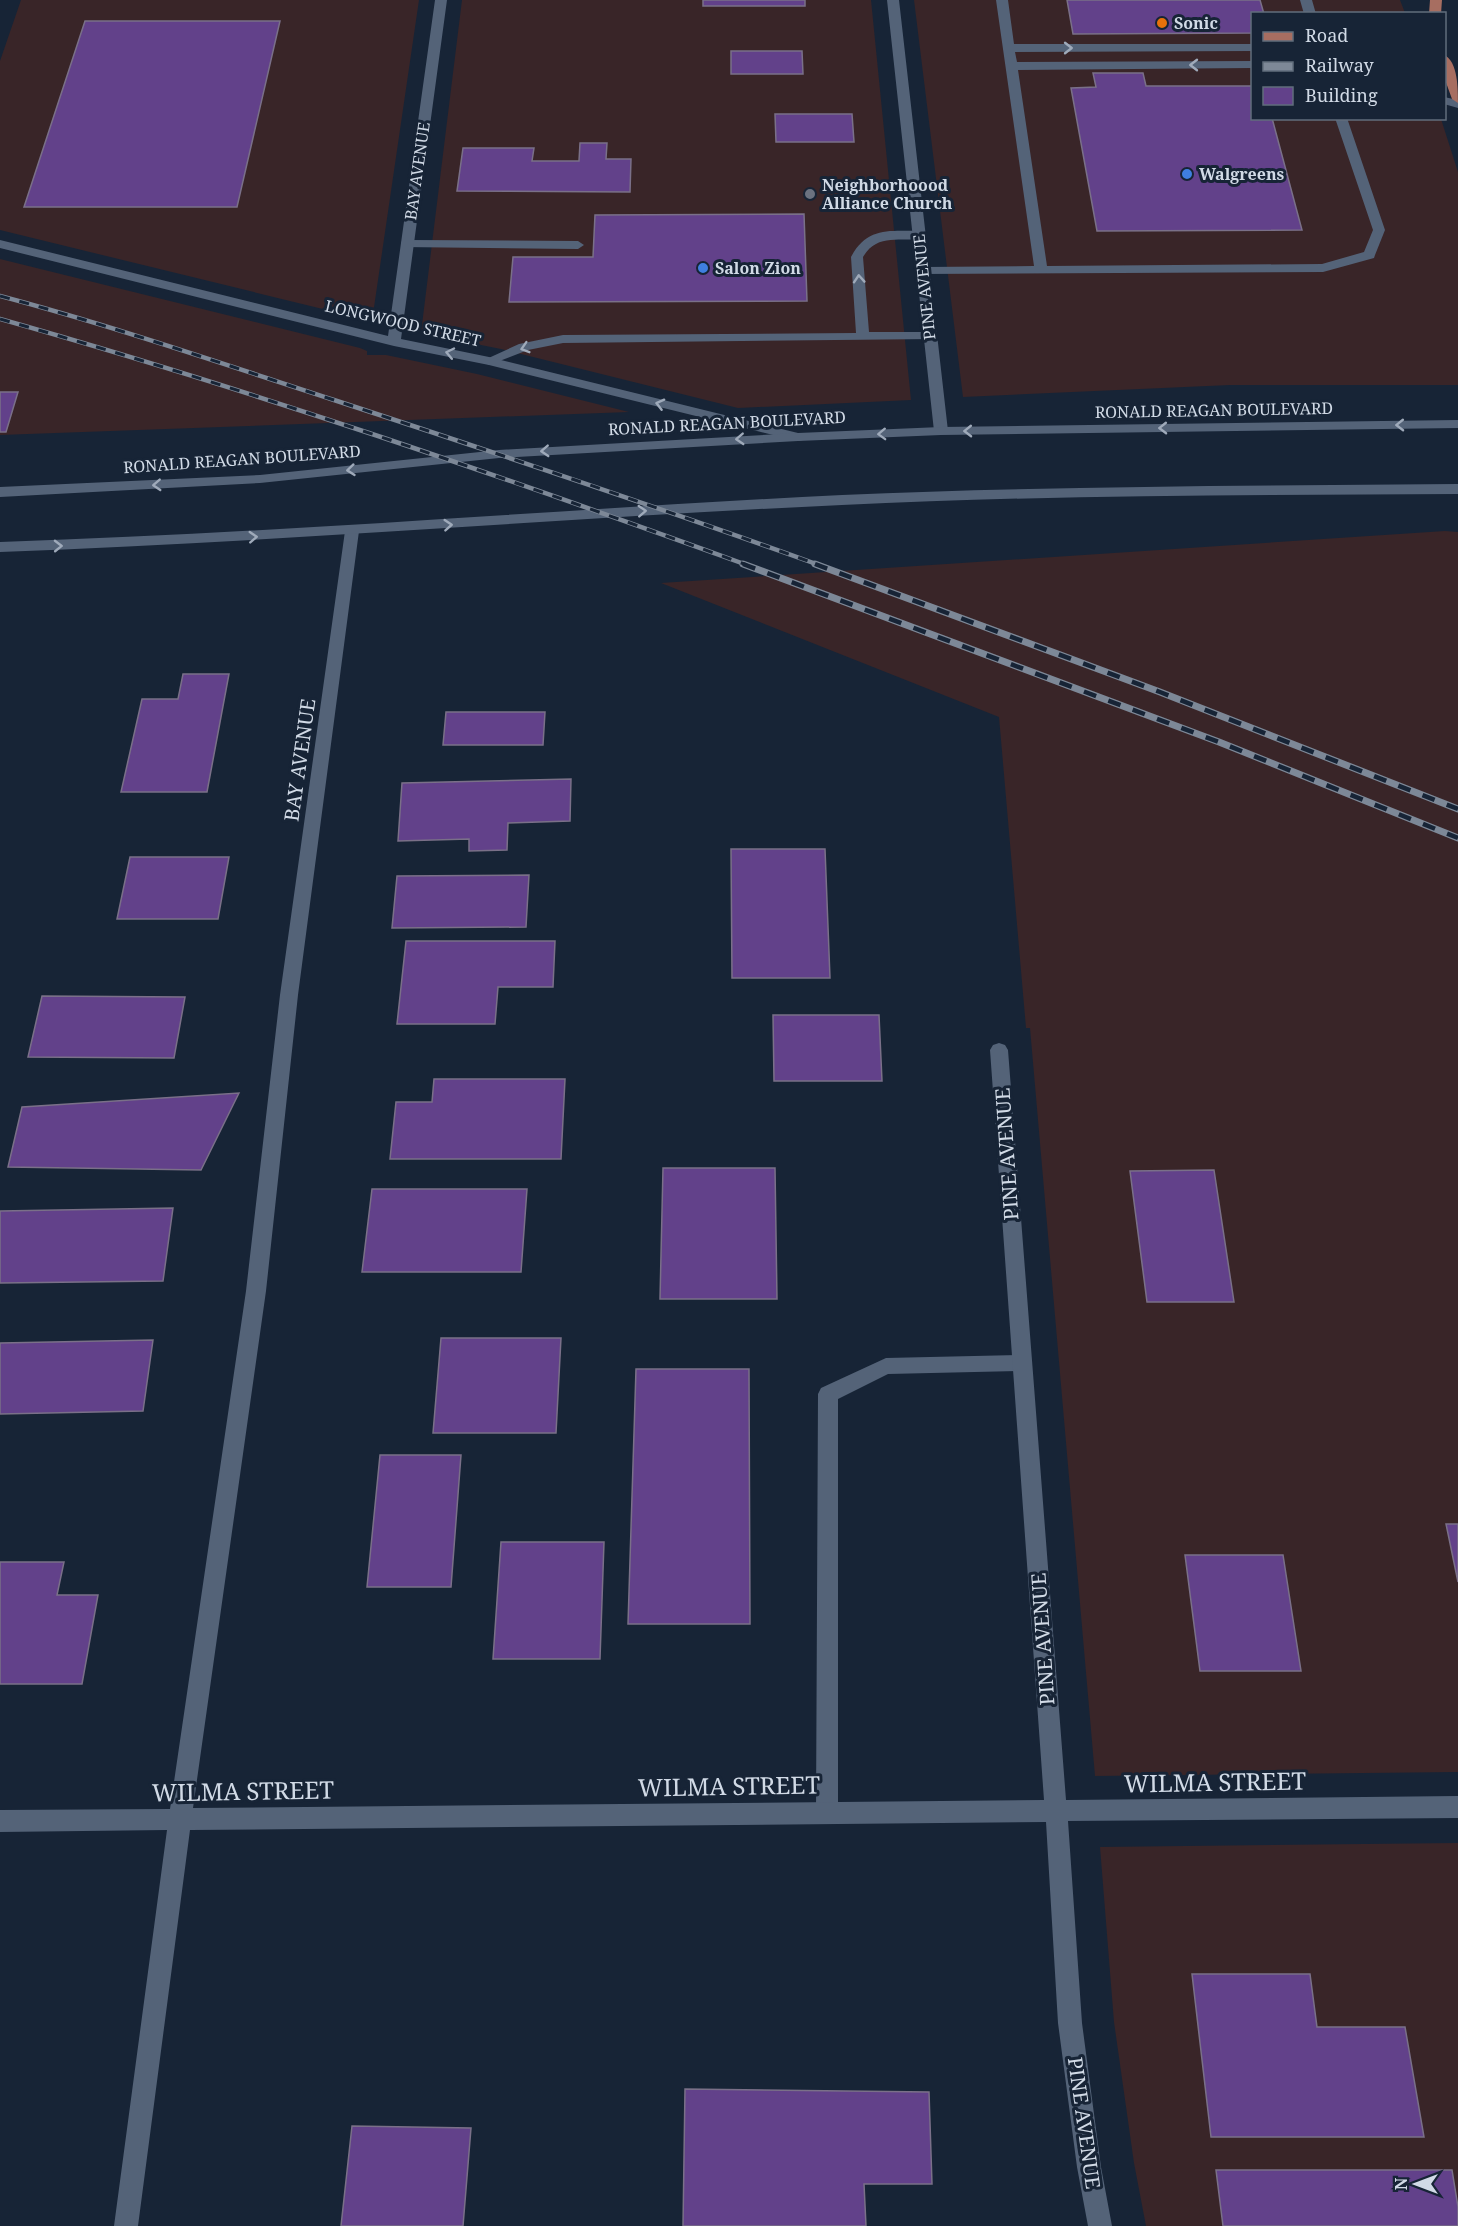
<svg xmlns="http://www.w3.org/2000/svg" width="1458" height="2226" font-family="'Noto Serif',serif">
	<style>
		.commercial { fill: #392528 }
		.building { fill: #62418a; stroke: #7a7088; stroke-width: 1.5 }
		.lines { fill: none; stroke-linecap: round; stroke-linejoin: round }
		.lane { fill: #546378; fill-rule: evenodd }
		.street { fill: #546378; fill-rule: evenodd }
		.secondary { fill: #546378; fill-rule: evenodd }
		.primary { fill: #a76e61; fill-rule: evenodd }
		.rail-far1-casing { stroke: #7d8897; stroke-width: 4.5 }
		.rail-casing { stroke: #7d8897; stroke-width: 7 }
		.rail-far1 { stroke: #172436; stroke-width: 3; stroke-dasharray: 10; stroke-linecap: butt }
		.rail { stroke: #172436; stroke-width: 4.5; stroke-dasharray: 13; stroke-linecap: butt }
		.oneway { stroke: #9faaba }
		.food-dot { fill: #e8710a; stroke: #172436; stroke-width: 2 }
		.shop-dot { fill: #3f7fe0; stroke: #172436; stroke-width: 2 }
		.worship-dot { fill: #6b7280; stroke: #172436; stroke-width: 2 }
		.labels { text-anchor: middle; stroke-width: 6; stroke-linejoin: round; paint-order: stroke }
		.far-poi-label { font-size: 16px; font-weight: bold; fill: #d1dae6; stroke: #172436; text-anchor: start }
		.far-street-label { font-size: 16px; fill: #d1dae6; stroke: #172436 }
		.street-label { font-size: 20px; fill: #d1dae6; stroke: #172436 }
		.near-street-label { font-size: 24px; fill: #d1dae6; stroke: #172436 }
	</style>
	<rect width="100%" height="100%" fill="#172436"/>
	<!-- commercial -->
	<path class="commercial" d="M21 0H419L372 321 0 230V61Z
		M462 0H871L911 400 738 408 501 349 421 333Z
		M914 0H1400L1405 13 1252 14V118L1441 119 1458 172V385H1230L963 397Z
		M0 259 360 348 367 351V355H386L477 374 629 412 0 435Z
		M1445 531 1458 532V1772L1095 1776 1030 1028H1026L999 717 661 583Z
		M1458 1843V2226H1146L1134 2163 1114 2022 1100 1847Z"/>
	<!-- building -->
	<path class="building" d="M703 0H805V6H703Z
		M1067 0H1260L1264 14H1252V33L1073 34Z
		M85 21H280L237 207H24Z
		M731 51H802L803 74H731Z
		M1093 73H1143L1146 86H1252V118H1272L1302 230 1097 231 1071 88 1096 87Z
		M775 114H852L854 142H776Z
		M580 143H607L606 159H631L630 192 457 191 463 148H534L532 161H579Z
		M804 214 807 301 509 302 513 257H593L595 215Z
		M0 392H18L6 432H0Z
		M183 674H229L207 792H121L142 699H178Z
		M446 712H545L543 745H443Z
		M571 779 570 821 508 823 507 850 469 851V839L398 841 402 783Z
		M731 849H825L830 978H732Z
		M130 857H229L218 919H117Z
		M529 875 526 927 392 928 397 876Z
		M406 941H555L553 987H498L495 1024H397Z
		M42 996 185 997 174 1058 28 1057Z
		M773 1015H879L882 1081H774Z
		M434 1079H565L561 1159H390L396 1102H432Z
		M239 1093 201 1170 8 1167 22 1107Z
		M663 1168H775L777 1299H660Z
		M1214 1170 1234 1302H1147L1130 1171Z
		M372 1189H527L521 1272H362Z
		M173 1208 163 1281 0 1283V1211Z
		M441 1338H561L556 1433H433Z
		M153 1340 143 1411 0 1414V1343Z
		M636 1369H749L750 1624H628Z
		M380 1455H461L451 1587H367Z
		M1446 1524H1458V1582Z
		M501 1542H604L600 1659H493Z
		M1185 1555H1283L1301 1671H1200Z
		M0 1562H64L57 1595H98L82 1684H0Z
		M1192 1974H1310L1317 2027H1405L1424 2137H1211Z
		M685 2089 929 2092 932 2184H864L866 2226H683Z
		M352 2126 471 2128 463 2226H341Z
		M1216 2170H1452L1458 2207V2226H1223Z"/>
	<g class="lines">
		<!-- lane -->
		<path class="lane" d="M996 0H1008L1014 44H1252V51L1015 52 1017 62 1252 61V68L1018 70 1047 266 1322 264 1364 252 1373 230 1335 118H1347L1385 230 1375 255 1374 258 1323 272 919 274 917 271 924 267 1034 266Z
			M1300 0H1312L1316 14H1304Z
			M1444 97 1458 100V108L1444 104Z
			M919 231 924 232 925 235 924 238C900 243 878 232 863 257L869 332H929L936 336 934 339 563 343 528 350 489 365 482 361 519 344 563 335 856 333 851 257C867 227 889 231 919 231Z
			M407 240 578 241 584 245 578 249 402 247 401 244 402 241Z
			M1022 1355 1029 1357 1032 1363 1029 1369 1022 1371 888 1374 838 1399V1813L835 1821 827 1824 819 1821 816 1813 818 1394 821 1388 886 1358Z"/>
		<!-- street -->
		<path class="street" d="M435 0H447L401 339 489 357 798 433 805 437 803 440 798 441 489 365 394 346 0 248V240L388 336Z
			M887 0H899L948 431 941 435 934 431Z
			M352 526 359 531 298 995 266 1291 193 1808 1044 1800 990 1050 993 1045 999 1043 1005 1045 1008 1050 1066 1800 1458 1796V1818L1068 1821 1082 2023 1101 2167 1112 2226H1088L1077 2167 1058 2023 1046 1822 190 1830 138 2226H114L167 1830 0 1832V1810L170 1809 246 1291 280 995 345 531Z"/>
		<!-- secondary -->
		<path class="secondary" d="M1458 420V428L941 435 798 441 499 458 260 483 0 497V487L260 475 499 450 798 433 941 427Z
			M1458 484V494C1253 495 1047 495 842 505 561 518 281 542 0 552V542C281 533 561 509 842 495 1047 486 1253 486 1458 484Z"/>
		<!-- primary -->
		<path class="primary" d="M1430 0H1442L1441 14H1429Z
			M1444 55C1458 61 1458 89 1458 103L1452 99 1444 77Z"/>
		<!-- rail-far1 casing -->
		<g class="rail-far1-casing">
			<path id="rail-far1" d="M0 296C113 326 223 364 334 400 496 453 658 507 819 565
				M0 319C252 390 501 476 747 565"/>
		</g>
		<!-- rail casing -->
		<g class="rail-casing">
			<path id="rail" d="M743 564 1219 742 1458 838
				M815 564 1160 692 1458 809"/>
		</g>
		<!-- rail-far1 -->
		<use href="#rail-far1" class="rail-far1"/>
		<!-- rail -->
		<use href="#rail" class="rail"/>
	</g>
	<!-- one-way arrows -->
	<defs><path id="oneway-chevron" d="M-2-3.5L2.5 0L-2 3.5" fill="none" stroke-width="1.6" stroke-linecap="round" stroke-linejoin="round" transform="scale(1.5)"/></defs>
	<g class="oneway">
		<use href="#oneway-chevron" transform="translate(1068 48)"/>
		<use href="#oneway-chevron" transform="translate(1194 65) rotate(180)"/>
		<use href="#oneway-chevron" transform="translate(859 279) rotate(-94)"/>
		<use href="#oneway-chevron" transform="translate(525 348) rotate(163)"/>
		<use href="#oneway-chevron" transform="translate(450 353) rotate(-168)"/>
		<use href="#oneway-chevron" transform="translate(660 404) rotate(-166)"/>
		<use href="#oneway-chevron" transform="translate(1400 425) rotate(179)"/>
		<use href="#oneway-chevron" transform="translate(1163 428) rotate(179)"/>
		<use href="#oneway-chevron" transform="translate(968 431) rotate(179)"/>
		<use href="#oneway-chevron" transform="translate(882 434) rotate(178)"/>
		<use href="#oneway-chevron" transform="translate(740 439) rotate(177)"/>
		<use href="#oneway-chevron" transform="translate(545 451) rotate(177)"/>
		<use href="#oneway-chevron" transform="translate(351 470) rotate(174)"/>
		<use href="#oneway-chevron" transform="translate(157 485) rotate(177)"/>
		<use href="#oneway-chevron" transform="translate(642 511) rotate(-3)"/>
		<use href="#oneway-chevron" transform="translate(448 525) rotate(-4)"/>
		<use href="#oneway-chevron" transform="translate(253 537) rotate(-3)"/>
		<use href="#oneway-chevron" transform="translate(58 546) rotate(-1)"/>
	</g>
	<!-- markers -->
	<circle class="food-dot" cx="1162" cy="23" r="6"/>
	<g class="shop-dot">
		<circle cx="1187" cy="174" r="6"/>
		<circle cx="703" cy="268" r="6"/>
	</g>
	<circle class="worship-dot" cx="810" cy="194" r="6"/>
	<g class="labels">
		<!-- far-poi labels -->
		<g class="far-poi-label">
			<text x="1174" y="29">Sonic</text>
			<text x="1199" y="180">Walgreens</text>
			<text x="822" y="191">Neighborhoood<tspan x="822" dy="18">Alliance Church</tspan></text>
			<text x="715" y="274">Salon Zion</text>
		</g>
		<!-- far-street labels -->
		<g class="far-street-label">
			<text transform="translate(417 171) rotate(-82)" y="6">BAY AVENUE</text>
			<text transform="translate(924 287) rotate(-96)" y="6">PINE AVENUE</text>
			<text transform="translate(403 323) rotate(13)" y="6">LONGWOOD STREET</text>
			<text transform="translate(1214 410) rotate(-1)" y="6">RONALD REAGAN BOULEVARD</text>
			<text transform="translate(727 423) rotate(-3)" y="6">RONALD REAGAN BOULEVARD</text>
			<text transform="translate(242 459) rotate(-4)" y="6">RONALD REAGAN BOULEVARD</text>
		</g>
		<!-- street labels -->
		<g class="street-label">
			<text transform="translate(300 760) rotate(-82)" y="7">BAY AVENUE</text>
			<text transform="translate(1007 1154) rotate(-94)" y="7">PINE AVENUE</text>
			<text transform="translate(1043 1639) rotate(-94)" y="7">PINE AVENUE</text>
			<text transform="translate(1084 2123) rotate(82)" y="7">PINE AVENUE</text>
		</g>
		<!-- near-street labels -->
		<g class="near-street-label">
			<text transform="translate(1215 1783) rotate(-1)" y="8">WILMA STREET</text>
			<text transform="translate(729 1787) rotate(-1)" y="8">WILMA STREET</text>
			<text transform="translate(243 1792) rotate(-1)" y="8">WILMA STREET</text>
		</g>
	</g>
	<!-- legend -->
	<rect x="1251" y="12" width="195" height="108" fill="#172436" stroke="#616d7c" stroke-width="1.5"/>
	<rect x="1263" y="32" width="30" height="9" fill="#a76e61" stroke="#616d7c" stroke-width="1.5"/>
	<text x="1305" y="42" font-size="18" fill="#d1dae6">Road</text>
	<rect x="1263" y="62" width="30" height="9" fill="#7d8897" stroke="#616d7c" stroke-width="1.5"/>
	<text x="1305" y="72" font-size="18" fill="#d1dae6">Railway</text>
	<rect x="1263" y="87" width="30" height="18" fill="#62418a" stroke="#616d7c" stroke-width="1.5"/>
	<text x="1305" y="102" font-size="18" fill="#d1dae6">Building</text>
	<!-- north arrow -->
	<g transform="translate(1416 2184) rotate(270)" stroke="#172436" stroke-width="4.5" paint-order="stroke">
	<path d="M0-4.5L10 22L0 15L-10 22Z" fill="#d1dae6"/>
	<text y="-9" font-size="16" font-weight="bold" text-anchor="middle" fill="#d1dae6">N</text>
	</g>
</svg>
